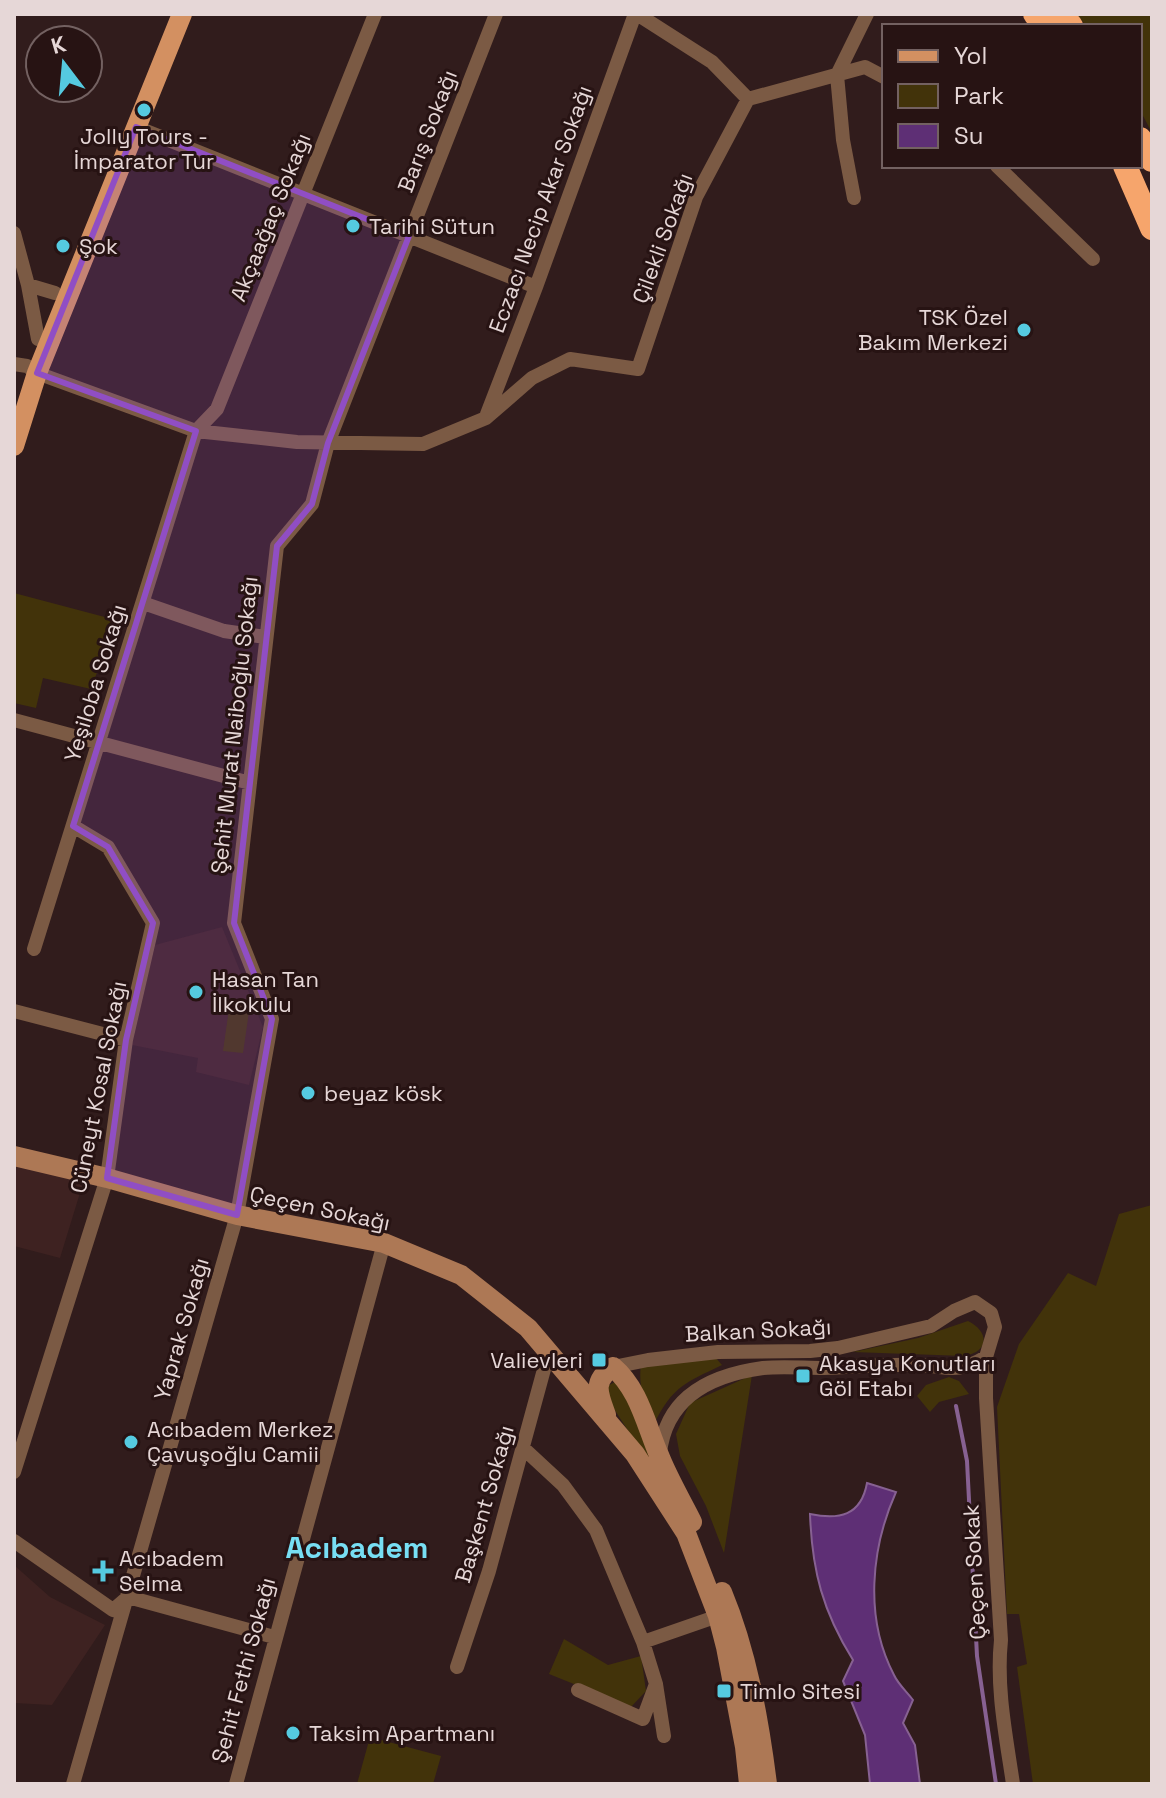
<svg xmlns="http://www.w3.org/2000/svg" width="1166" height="1798" font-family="'Space Grotesk',sans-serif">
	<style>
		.built { fill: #3e2221 }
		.green { fill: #42330a }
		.water { fill: #5e2f75; stroke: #876192; stroke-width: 2 }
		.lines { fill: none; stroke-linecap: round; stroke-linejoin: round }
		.stream { stroke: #876192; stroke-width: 4 }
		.street { stroke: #7b5a44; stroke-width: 14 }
		.secondary { stroke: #ad7855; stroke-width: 20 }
		.primary { stroke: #d39061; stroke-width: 20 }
		.highway { stroke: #f6a56c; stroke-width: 24 }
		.marked { fill: #904ec4; fill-opacity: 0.2; stroke: #904ec4; stroke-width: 6; stroke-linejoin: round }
		.poi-dot { fill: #55cae0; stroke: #271313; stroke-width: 3 }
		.labels { text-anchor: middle; stroke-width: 6; stroke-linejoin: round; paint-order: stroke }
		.street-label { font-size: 22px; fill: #e6d7d7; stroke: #271313 }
		.poi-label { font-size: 22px; fill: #e6d7d7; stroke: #271313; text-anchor: start }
		.district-label { font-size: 30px; font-weight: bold; fill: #77def3; stroke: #271313 }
	</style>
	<rect width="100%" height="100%" fill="#311c1c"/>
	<!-- built -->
	<path class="built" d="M222 927 263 1027 249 1085 196 1072 198 1058 132 1045 155 945Z
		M14 1163 83 1183 60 1258 14 1246Z
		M14 1565 50 1597 105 1625 52 1705 14 1703Z"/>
	<!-- green -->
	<path class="green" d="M1077 14H1152V133L1140 110V26H1086Z
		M14 593 116 620 91 689 43 678 36 708 14 703Z
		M230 1002 250 1005 243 1053 223 1051Z
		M1152 1205V1784H1033L1017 1667 1027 1664 1019 1614H1007L997 1407 1019 1344 1068 1273 1096 1286 1119 1214Z
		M968 1321C990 1332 989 1352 964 1356L853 1352 918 1338Z
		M715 1357 722 1365C685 1383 673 1386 654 1424 644 1404 638 1386 641 1364Z
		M752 1375 724 1553 706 1506 680 1456 676 1434 690 1403Z
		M949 1377 959 1381 969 1394 939 1402 930 1412 917 1396 926 1385Z
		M620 1379 676 1505 607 1398 606 1387Z
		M564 1639 608 1665 641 1656 646 1691 631 1707 549 1674Z
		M370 1737 441 1756 433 1784H357Z"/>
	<!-- water -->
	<path class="water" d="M867 1483 896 1492C871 1548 864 1618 894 1675 898 1684 907 1692 913 1700L903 1723 915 1745 920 1784H870L865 1735 843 1681 853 1660C823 1612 812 1571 810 1514 839 1520 861 1516 867 1483Z"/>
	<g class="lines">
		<!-- stream -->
		<path class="stream" d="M956 1406 967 1461 977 1656 996 1784"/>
		<!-- street -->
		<path class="street" d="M637 14 712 62 748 99
			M837 75 843 140 854 198
			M837 75 867 14
			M136 127 536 287
			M997 166 1093 259
			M14 233 28 285 38 339
			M28 285 55 293
			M14 364 27 366 37 373 196 431 297 442 423 444 486 418 532 378 570 359 638 369 696 197 748 99 865 67 884 77
			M487 414 536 287 635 14
			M143 603 224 631 265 637
			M14 720 250 783
			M34 949 196 431 217 409 375 14
			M14 1011 126 1040
			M613 1367 648 1360 718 1352 810 1351 838 1348 931 1326 954 1311 975 1302 991 1313 995 1327 986 1357V1398L1001 1640C996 1688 1006 1736 1013 1784
			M522 1447 563 1485 596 1530 643 1642 718 1616
			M660 1453C666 1397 711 1375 763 1368 783 1366 804 1368 824 1368 855 1367 885 1364 916 1365 947 1366 956 1375 986 1357
			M14 1472 107 1178 126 1040 153 923 108 847 73 826
			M14 1541 113 1610 128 1597 274 1637
			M643 1642 656 1684 664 1736
			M457 1667 489 1571 549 1351
			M578 1690 643 1719 656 1684
			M73 1784 237 1215 272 1019 234 923 277 546 312 504 328 443 496 14
			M236 1784 384 1243"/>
		<!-- secondary -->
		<path class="secondary" d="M14 1156 107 1178 237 1215 384 1243 461 1275 528 1328 635 1454 686 1533 718 1616 726 1647 745 1747 749 1784
			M613 1367C639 1389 646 1425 659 1455 668 1478 681 1500 692 1522
			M606 1415C598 1393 592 1381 613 1367
			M722 1592C747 1652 759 1720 767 1784"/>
		<!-- primary -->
		<path class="primary" d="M14 446 37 373 182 14"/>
		<!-- highway -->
		<path class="highway" d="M1035 14 1046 26
			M1061 14 1071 26
			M1140 139 1152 160
			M1125 166 1152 228"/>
	</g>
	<!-- marked area -->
	<path class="marked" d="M136 127 409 236 328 443 312 504 277 546 234 923 272 1019 237 1215 107 1178 126 1040 153 923 108 847 73 826 196 431 37 373Z"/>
	<!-- markers -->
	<g class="poi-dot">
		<circle cx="144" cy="110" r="8"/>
		<circle cx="353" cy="226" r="8"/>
		<circle cx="63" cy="246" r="8"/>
		<circle cx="1024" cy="330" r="8"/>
		<circle cx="196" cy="992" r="8"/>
		<circle cx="308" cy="1093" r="8"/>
		<rect x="591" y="1352" width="16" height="16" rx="4"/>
		<rect x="795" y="1368" width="16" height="16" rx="4"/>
		<circle cx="131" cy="1442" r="8"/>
		<path d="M99 1559h8v8h8v8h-8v8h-8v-8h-8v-8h8z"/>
		<rect x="716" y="1683" width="16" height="16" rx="4"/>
		<circle cx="293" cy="1733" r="8"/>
	</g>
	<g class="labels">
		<!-- street labels -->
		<g class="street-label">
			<text transform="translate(427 131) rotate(-69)" y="8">Barış Sokağı</text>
			<text transform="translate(540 209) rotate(-70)" y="8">Eczacı Necip Akar Sokağı</text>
			<text transform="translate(270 217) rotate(-68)" y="8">Akçaağaç Sokağı</text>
			<text transform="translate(662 238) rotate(-70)" y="8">Çilekli Sokağı</text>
			<text transform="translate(95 683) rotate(-73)" y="8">Yeşiloba Sokağı</text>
			<text transform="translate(234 725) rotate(-84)" y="8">Şehit Murat Naiboğlu Sokağı</text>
			<text transform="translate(98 1087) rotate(-79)" y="8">Cüneyt Kosal Sokağı</text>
			<text transform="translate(320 1208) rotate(12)" y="8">Çeçen Sokağı</text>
			<text transform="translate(181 1329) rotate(-74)" y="8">Yaprak Sokağı</text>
			<text transform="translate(758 1330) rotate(-3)" y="8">Balkan Sokağı</text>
			<text transform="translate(484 1504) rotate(-74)" y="8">Başkent Sokağı</text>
			<text transform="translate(974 1572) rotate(-93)" y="8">Çeçen Sokak</text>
			<text transform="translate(243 1670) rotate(-75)" y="8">Şehit Fethi Sokağı</text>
		</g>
		<!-- poi labels -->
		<g class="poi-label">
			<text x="144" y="144" text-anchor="middle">Jolly Tours -<tspan x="144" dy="25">İmparator Tur</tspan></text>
			<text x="369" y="234">Tarihi Sütun</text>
			<text x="79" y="254">Şok</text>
			<text x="1008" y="325" text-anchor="end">TSK Özel<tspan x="1008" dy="25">Bakım Merkezi</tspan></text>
			<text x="212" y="987">Hasan Tan<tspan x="212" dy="25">İlkokulu</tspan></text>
			<text x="324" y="1101">beyaz kösk</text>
			<text x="583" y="1368" text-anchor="end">Valievleri</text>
			<text x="819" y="1371">Akasya Konutları<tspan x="819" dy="25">Göl Etabı</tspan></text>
			<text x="147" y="1437">Acıbadem Merkez<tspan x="147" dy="25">Çavuşoğlu Camii</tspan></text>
			<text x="119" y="1566">Acıbadem<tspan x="119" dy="25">Selma</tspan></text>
			<text x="740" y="1699">Timlo Sitesi</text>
			<text x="309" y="1741">Taksim Apartmanı</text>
		</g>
		<!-- district labels -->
		<g class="district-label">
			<text x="357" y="1558">Acıbadem</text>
		</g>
	</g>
	<!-- border -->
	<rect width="1166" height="1798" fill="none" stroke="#e6d7d7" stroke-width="32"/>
	<!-- legend -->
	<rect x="882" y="24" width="260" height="144" fill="#271313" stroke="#736161" stroke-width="2"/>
	<rect x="898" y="50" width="40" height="12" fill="#d39061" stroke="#736161" stroke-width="2"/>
	<text x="954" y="64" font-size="24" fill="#e6d7d7">Yol</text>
	<rect x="898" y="84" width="40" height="24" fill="#42330a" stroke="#736161" stroke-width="2"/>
	<text x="954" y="104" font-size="24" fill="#e6d7d7">Park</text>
	<rect x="898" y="124" width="40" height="24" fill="#5e2f75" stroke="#736161" stroke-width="2"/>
	<text x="954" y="144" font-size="24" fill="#e6d7d7">Su</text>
	<!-- north arrow -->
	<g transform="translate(64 64) rotate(344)"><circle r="38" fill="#271313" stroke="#736161" stroke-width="2"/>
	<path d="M0-6L14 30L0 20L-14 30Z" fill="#55cae0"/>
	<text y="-12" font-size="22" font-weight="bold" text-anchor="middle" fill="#e6d7d7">K</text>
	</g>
</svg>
